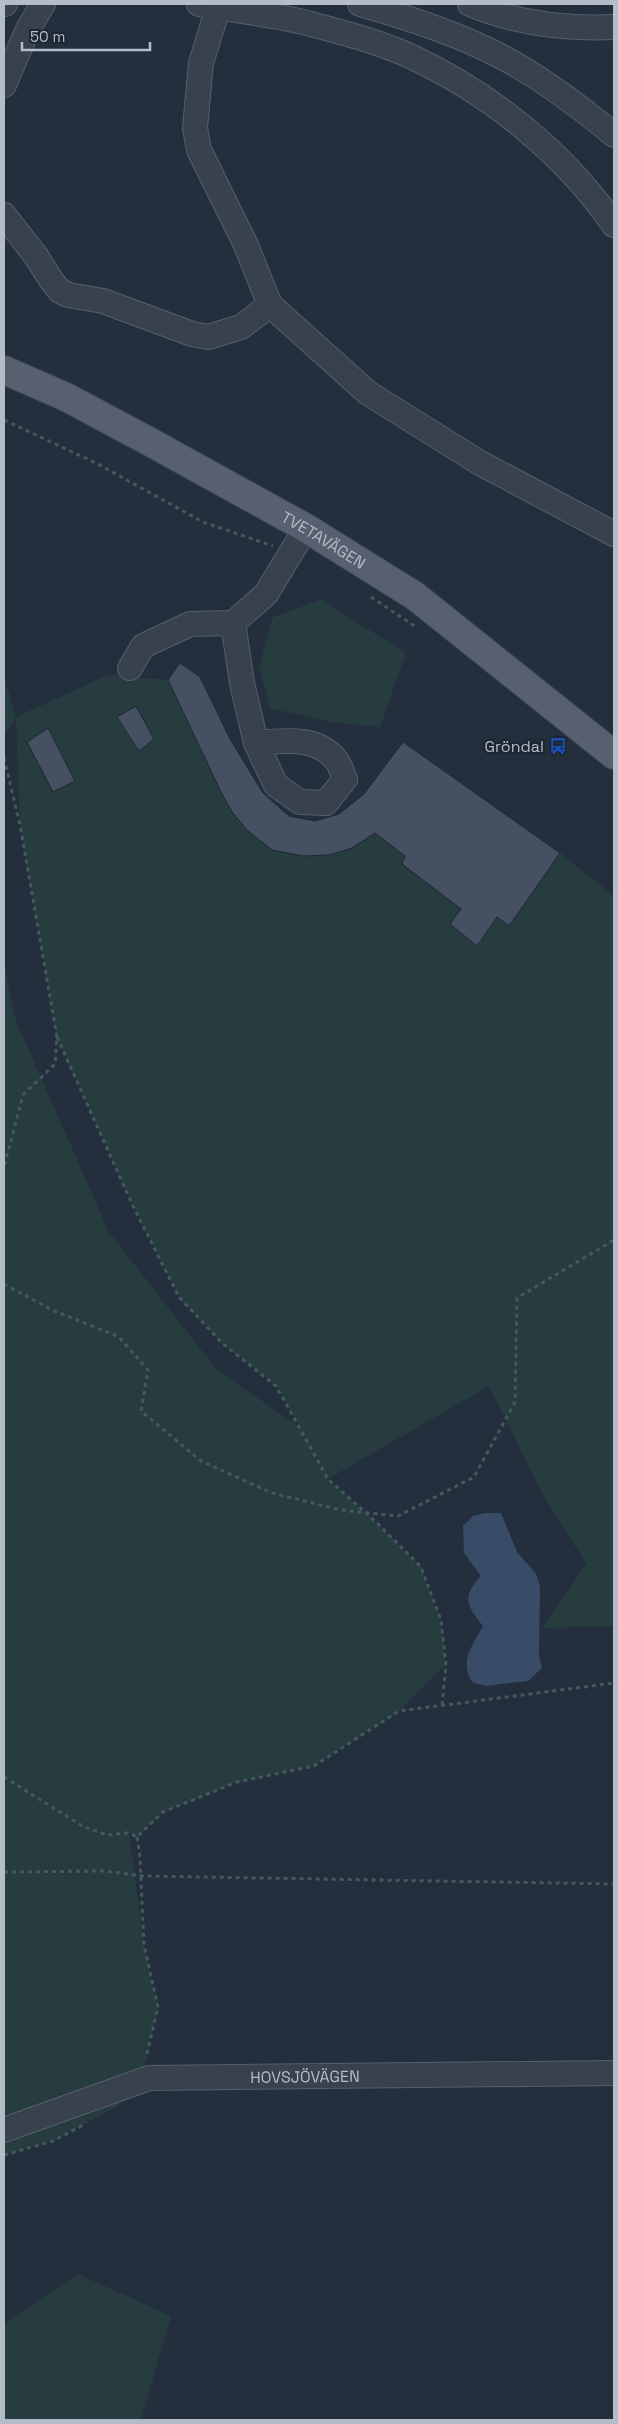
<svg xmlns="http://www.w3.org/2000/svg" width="618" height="2424" font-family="'Space Grotesk',sans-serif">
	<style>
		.green { fill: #263c3f; fill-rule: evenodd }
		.water { fill: #394c67 }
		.building { fill: #455162; stroke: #1f2835 }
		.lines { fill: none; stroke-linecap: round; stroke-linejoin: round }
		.minor-casing { stroke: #565f6c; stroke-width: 26 }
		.major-casing { stroke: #414a57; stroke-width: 30 }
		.path { stroke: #44595c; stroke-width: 3; stroke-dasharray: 4 4; stroke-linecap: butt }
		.minor { stroke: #38414e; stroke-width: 24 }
		.major { stroke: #56606e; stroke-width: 28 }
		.labels { text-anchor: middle; stroke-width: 4.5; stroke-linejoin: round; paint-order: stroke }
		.street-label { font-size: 16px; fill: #b4bcc9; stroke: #1d2633 }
		.poi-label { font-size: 16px; fill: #b4bcc9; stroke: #1d2633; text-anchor: end }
	</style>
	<rect width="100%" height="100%" fill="#242f3e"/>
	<!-- green -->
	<path class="green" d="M321 600 406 653 380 727 330 722 270 708 259 667 273 617Z
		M108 675 168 680 222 794 232 812 247 830 329 855 352 848 375 833 405 856 402 865 461 909 450 924 477 946 497 917 509 925 560 853 614 896V1626L543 1628 586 1564 541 1491 489 1386 328 1479 378 1524 421 1567 441 1620 446 1665 399 1711 314 1766 237 1782 164 1812 137 1837 129 1833 144 1945 158 2007 142 2077 118 2106 53 2141 4 2155V964L16 1021 109 1232 217 1370 301 1428 276 1386 222 1343 179 1297 132 1204 57 1037 20 825 16 718 4 734V676L16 717ZM48 729 75 781 53 792 27 743Z
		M78 2274 171 2316 141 2420H4V2324Z"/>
	<!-- water -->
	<path class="water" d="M486 1513H501L517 1552 536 1574 540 1587 539 1655 542 1668 528 1681 485 1686 472 1682C459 1660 472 1647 483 1626 467 1606 461 1597 481 1576L464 1553 463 1526 473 1516Z"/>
	<!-- building -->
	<path class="building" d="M180 663 200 677 230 739 263 793 289 816 315 821 339 814 364 794 403 742 560 853 509 926 497 917 477 946 450 924 461 909 402 864 405 856 375 833 352 848 329 855 303 856 272 850 247 830 232 812 222 794 168 680Z
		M136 706 154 739 139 751 117 717Z
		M48 728 75 781 53 792 27 742Z"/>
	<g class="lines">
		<!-- minor casing -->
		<g class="minor-casing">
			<g id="minor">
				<path d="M4 4H5"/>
				<path d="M199 4C236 11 274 14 311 24 344 33 380 42 412 57 491 94 564 153 614 225"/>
				<path d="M360 4C409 18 459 34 504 58 543 79 580 107 614 135"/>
				<path d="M470 4C515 23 566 29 614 27"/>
				<path d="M4 85 28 29 43 4"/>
				<path d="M4 215 36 256 51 280 60 291 68 295 103 301 192 334 208 337 241 327 270 305 245 243 199 150 195 128 201 63 218 8"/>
				<path d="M270 305 368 393 480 463 614 534"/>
				<path d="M233 623 242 683 256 743 276 785 300 802 326 803 345 779C342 774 341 766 337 761 317 735 284 741 256 743"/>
				<path d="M130 668 143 646 190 624 233 623 266 594 306 528"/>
				<path id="s1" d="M4 2130 149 2078 614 2073"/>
			</g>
		</g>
		<!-- major casing -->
		<g class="major-casing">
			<g id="major">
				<path id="s2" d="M4 370 66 397 152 443 306 528 415 596 614 755"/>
			</g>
		</g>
		<!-- path -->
		<path class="path" d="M4 420 96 463 203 522 273 546
			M371 597 416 627
			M4 758 20 825 57 1037 55 1064 23 1095 4 1167
			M57 1037 132 1204 179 1297 222 1343 276 1386 328 1479 378 1524 421 1567 441 1620 446 1665 442 1706
			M4 1284 52 1310 119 1337 148 1370 141 1411 201 1461 272 1493 341 1510 398 1516 474 1477 515 1402 517 1298 614 1240
			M4 1777 84 1827 107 1835 128 1833 137 1837 163 1812 237 1782 314 1766 399 1711 614 1683
			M137 1837 140 1857 144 1945 158 2007 146 2058
			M4 1872 104 1871 143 1876 614 1884
			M4 2155 53 2141 85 2124"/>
		<!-- minor -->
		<use href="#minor" class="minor"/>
		<!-- major -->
		<use href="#major" class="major"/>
	</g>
	<!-- icons -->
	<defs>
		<g id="bus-bare" transform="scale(1.35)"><path d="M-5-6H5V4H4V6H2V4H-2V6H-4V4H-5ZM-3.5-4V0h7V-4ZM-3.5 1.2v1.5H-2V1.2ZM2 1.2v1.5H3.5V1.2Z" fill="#1a4fb4" stroke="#1d2633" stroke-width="2.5" paint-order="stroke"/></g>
	</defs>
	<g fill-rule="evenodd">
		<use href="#bus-bare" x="558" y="746"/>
	</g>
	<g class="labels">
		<!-- street labels -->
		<g class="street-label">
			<text dy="6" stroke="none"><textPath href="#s2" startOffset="362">TVETAVÄGEN</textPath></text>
			<text dy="6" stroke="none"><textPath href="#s1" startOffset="310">HOVSJÖVÄGEN</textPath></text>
		</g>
		<!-- poi labels -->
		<g class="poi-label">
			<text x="544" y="752">Gröndal</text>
		</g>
	</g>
	<!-- border -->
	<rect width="618" height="2424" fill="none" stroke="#b4bcc9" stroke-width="10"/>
	<!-- scale -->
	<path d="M22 42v8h128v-8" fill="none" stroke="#b4bcc9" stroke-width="2.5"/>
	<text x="30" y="42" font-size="15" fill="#b4bcc9" stroke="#1d2633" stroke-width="4" paint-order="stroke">50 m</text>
</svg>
